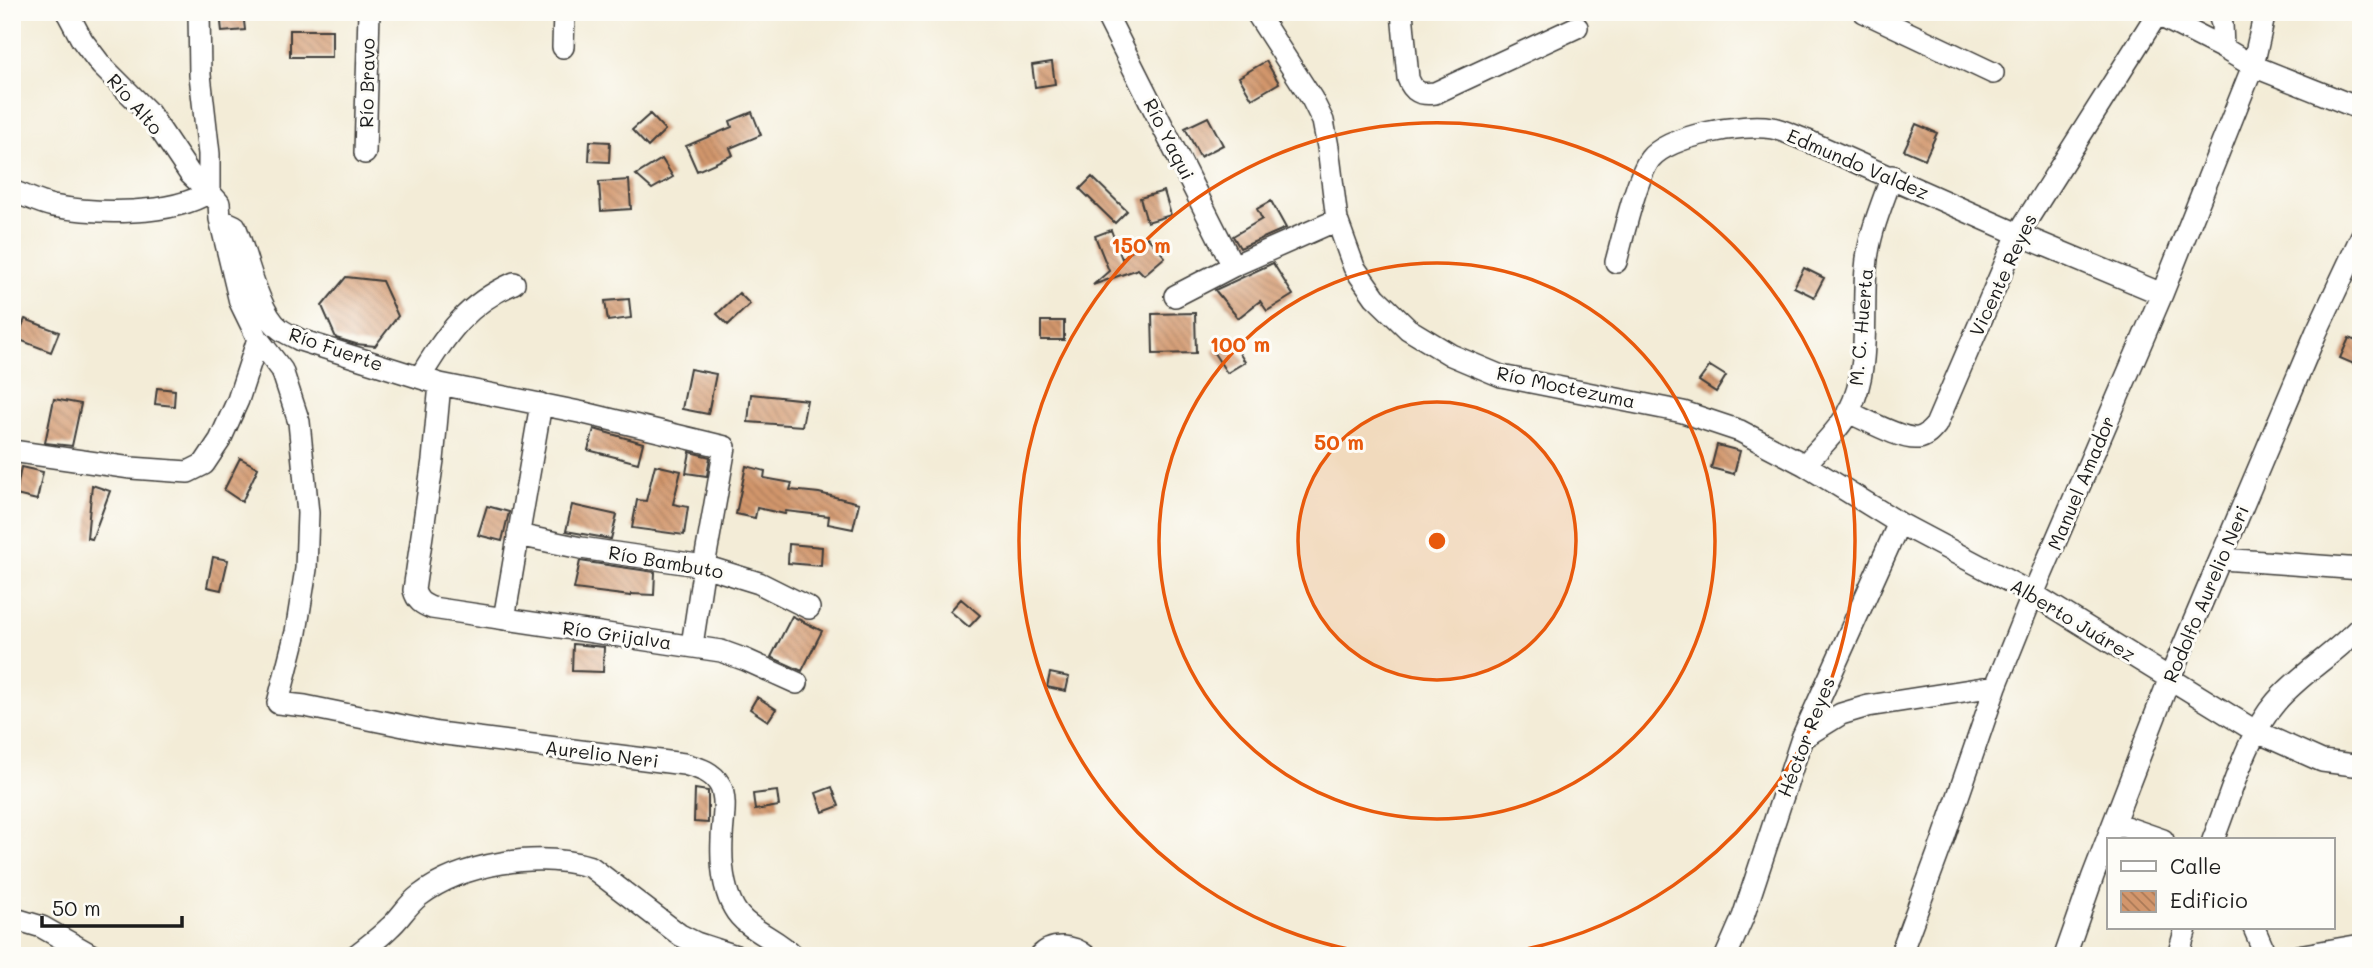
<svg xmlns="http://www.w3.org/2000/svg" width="2373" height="968" font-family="Mali,sans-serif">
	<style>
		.building { fill: url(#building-back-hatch) }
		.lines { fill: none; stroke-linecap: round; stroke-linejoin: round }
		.minor-casing { stroke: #3c3b38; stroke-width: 24 }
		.minor { stroke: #fff; stroke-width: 21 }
		.ring { fill: none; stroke: #e8590c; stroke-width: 3.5 }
		.labels { text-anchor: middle; stroke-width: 6; stroke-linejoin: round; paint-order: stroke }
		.street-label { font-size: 19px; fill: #1c1c1c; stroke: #fdfcf7 }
		.centre { fill: #e8590c; stroke: #fdfcf7; stroke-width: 3.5 }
		.ring-label { font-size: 21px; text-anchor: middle; font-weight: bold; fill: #e8590c; stroke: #fdfcf7; stroke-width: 6; stroke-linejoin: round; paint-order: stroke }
	</style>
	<defs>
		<pattern id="building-back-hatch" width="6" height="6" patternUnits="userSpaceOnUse" patternTransform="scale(1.75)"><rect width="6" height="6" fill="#d2966c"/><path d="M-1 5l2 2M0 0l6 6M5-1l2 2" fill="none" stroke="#aa7a58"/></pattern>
	</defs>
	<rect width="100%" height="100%" fill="#fdfcf7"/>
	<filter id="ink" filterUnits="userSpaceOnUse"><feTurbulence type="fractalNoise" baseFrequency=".0143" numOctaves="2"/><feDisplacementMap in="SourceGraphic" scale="14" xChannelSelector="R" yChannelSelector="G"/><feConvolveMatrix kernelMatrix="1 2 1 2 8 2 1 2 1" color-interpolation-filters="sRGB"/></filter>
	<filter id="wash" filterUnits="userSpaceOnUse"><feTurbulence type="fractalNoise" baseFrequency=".00686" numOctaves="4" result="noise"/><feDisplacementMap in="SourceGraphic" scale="28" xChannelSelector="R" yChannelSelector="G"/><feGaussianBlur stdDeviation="1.57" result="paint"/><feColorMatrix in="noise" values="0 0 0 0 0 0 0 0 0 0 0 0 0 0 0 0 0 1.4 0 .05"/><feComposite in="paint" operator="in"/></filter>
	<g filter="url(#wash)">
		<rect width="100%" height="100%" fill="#f3ecd7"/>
		<g id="blocks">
			<!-- building -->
			<path class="building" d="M220 12H243L245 30 222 32Z
				M290 30H332V57H290Z
				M1266 61 1279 83 1252 99 1239 77Z
				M1052 62 1055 84 1035 87 1032 65Z
				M752 112 761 135 730 148 733 155 697 171 686 146 732 127 730 121Z
				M650 114 665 130 648 147 632 130Z
				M1208 117 1223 145 1200 157 1185 128Z
				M1916 124 1937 133 1925 159 1904 150Z
				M590 141 610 142 609 162 589 161Z
				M662 159 673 177 652 189 636 175Z
				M1092 177 1127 211 1115 223 1080 189Z
				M629 180 631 209 601 211 599 182Z
				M1164 191 1171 215 1147 222 1140 198Z
				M1271 201 1286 228 1240 248 1233 236 1262 219 1257 209Z
				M1111 230 1122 259 1147 237 1165 257 1144 275 1138 269 1093 285 1109 271 1095 236Z
				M1273 263 1293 295 1267 311 1260 301 1238 318 1215 290Z
				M1804 268 1824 278 1814 297 1794 287Z
				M346 277 382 281 398 316 375 346 356 344 336 338 322 306Z
				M739 293 750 304 728 325 717 314Z
				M629 299 631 318 608 321 605 301Z
				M1195 313 1196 353 1153 354 1152 314Z
				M25 319 59 332 51 352 17 339Z
				M1041 321H1064V340H1041Z
				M2349 338 2361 343V367L2340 358Z
				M1230 339 1245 362 1227 373 1212 350Z
				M1710 366 1726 376 1716 392 1699 381Z
				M690 369 716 374 708 414 682 409Z
				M157 388 175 390 174 406 155 404Z
				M751 394 807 400 802 426 748 422Z
				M54 399 81 404 72 446 45 443Z
				M594 429 643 443 638 463 588 450Z
				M1717 445 1740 451 1734 474 1711 468Z
				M690 452 710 457 707 476 686 473Z
				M240 458 258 468 242 502 224 490Z
				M655 465 681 471 673 504 688 507 684 535 632 528 637 500 646 501Z
				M746 466 765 471 764 478 792 483 790 490 819 493 859 503 853 529 828 524 829 516 786 511 785 514 757 508 755 518 736 514Z
				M21 467 43 472 37 500 16 495Z
				M92 485 110 491 92 539 87 538Z
				M572 505 617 515 611 539 566 531Z
				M487 506 509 512 502 541 478 535Z
				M789 544 822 547 821 566 788 563Z
				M213 557 228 560 221 590 207 587Z
				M580 561 655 572 654 595 631 594V596L574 589Z
				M961 599 980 615 969 627 950 611Z
				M792 616 822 631 802 671 771 657Z
				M573 644 604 647 603 672 572 671Z
				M1050 673 1069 677 1066 691 1047 687Z
				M757 697 776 709 768 721 750 709Z
				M832 787 839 806 823 812 816 793Z
				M695 789 708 791V823L694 822Z
				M777 791 779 806 755 810 753 794Z"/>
		</g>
	</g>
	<g filter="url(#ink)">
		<use href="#blocks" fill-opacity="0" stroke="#3c3b38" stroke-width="2"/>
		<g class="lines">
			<!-- minor casing -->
			<g class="minor-casing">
				<path id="minor" d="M199 12 200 75 209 154V192L219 203 220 219 235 226C246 252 258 313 280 329 285 333 293 336 300 340L440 384 584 413 725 447 704 566 692 645
					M1105 12 1233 266
					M1256 12 1312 99 1323 121 1328 147 1337 220 1354 267 1375 297 1408 329 1451 355 1501 376 1683 412 1740 431 1805 465 1899 523 2033 594 2255 731 2322 761 2354 765 2361 764
					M1402 12 1408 78C1413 92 1420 95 1435 93L1577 27
					M1864 12 1993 73
					M2152 12 2223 48 2253 66 2361 109
					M2218 12 2222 24 2223 48
					M563 47 564 12
					M365 153 369 12
					M12 191C26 196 39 203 53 206 96 214 171 216 209 192L190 174 149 113 101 65 82 40 67 12
					M220 219 240 302 258 339 282 370 299 422 308 513 306 569 296 632 278 703 305 706 438 733 684 764C698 768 712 771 720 785 728 800 722 823 722 839 721 861 723 889 734 908 746 930 777 938 793 956
					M1616 262C1623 237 1636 178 1650 159 1669 135 1743 123 1772 128 1784 130 1796 137 1808 141L2018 234 2162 294
					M1175 296 1233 266 1337 220
					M420 377C447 334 465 305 514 283
					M440 384 433 460 414 590C417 601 422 604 432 608L721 651 746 660 797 683
					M1848 412C1865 419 1901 440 1918 438 1926 437 1931 431 1936 425L2018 234 2157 14
					M12 451 131 468 188 472 204 464 220 440 238 400 258 339
					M1805 465C1818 449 1840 429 1849 411 1871 369 1862 314 1866 269 1868 236 1881 207 1892 176
					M518 535 581 548 704 566 759 583 809 608
					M2222 559 2361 569
					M504 619 541 404
					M1802 738 1841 714 1868 706 1996 686
					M2114 823 2163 840
					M2213 840C2230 798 2246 736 2276 702 2301 673 2335 654 2361 626
					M12 918 42 927 93 956
					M2254 928 2266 956
					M355 956C367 947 379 938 389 928 400 919 407 905 419 896 462 863 538 851 591 867L680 935 696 943 736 956
					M1040 956C1052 943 1073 945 1086 956
					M1726 956 1743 917 1802 738 1899 523
					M1900 956 1943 840 1996 686 2033 594 2162 294 2253 66 2265 12
					M2065 956 2093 876 2169 680 2316 333 2361 237
					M2178 956 2186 928
					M2298 956 2361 945"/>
			</g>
			<!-- minor -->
			<use href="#minor" class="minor"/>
		</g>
	</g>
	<!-- distance rings -->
	<circle cx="1437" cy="541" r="139" fill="#e8590c" fill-opacity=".12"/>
	<g class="ring">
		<circle cx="1437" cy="541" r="139"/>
		<circle cx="1437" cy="541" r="278"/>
		<path d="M1382 955A418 418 0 1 1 1492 955"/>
	</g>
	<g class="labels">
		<!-- street labels -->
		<g class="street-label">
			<text transform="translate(367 83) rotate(-89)" y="7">Río Bravo</text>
			<text transform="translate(135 104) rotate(49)" y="7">Río Alto</text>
			<text transform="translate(1169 139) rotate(63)" y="7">Río Yaqui</text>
			<text transform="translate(1858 164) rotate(23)" y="7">Edmundo Valdez</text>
			<text transform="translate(2003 275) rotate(-65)" y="7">Vicente Reyes</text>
			<text transform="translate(1861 327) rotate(-85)" y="7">M. C. Huerta</text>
			<text transform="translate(336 349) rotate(19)" y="7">Río Fuerte</text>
			<text transform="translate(1566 387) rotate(12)" y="7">Río Moctezuma</text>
			<text transform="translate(2081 483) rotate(-67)" y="7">Manuel Amador</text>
			<text transform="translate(666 562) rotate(10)" y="7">Río Bambuto</text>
			<text transform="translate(2206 594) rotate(-67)" y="7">Rodolfo Aurelio Neri</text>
			<text transform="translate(2073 620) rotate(31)" y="7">Alberto Juárez</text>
			<text transform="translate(617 635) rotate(8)" y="7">Río Grijalva</text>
			<text transform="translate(1806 737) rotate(-69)" y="7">Héctor Reyes</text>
			<text transform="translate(602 754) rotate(7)" y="7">Aurelio Neri</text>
		</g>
	</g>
	<circle cx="1437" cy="541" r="10" class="centre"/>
	<g class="ring-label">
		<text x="1141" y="253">150 m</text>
		<text x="1240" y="352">100 m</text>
		<text x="1339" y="450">50 m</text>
	</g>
	<!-- margin -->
	<rect width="2373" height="968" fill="none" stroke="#fdfcf7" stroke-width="42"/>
	<!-- legend -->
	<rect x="2107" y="838" width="228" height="91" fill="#fdfcf7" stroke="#a3a29f" stroke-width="2"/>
	<rect x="2121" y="861" width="35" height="10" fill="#ffffff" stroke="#a3a29f" stroke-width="2"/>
	<text x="2170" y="874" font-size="21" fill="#1c1c1c">Calle</text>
	<rect x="2121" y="891" width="35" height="21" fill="url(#building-back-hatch)" stroke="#a3a29f" stroke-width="2"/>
	<text x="2170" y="908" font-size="21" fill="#1c1c1c">Edificio</text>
	<!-- scale -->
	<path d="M42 916v10h140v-10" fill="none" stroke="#1c1c1c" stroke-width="3.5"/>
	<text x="52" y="916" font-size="21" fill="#1c1c1c" stroke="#fdfcf7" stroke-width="5" paint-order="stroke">50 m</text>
</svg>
